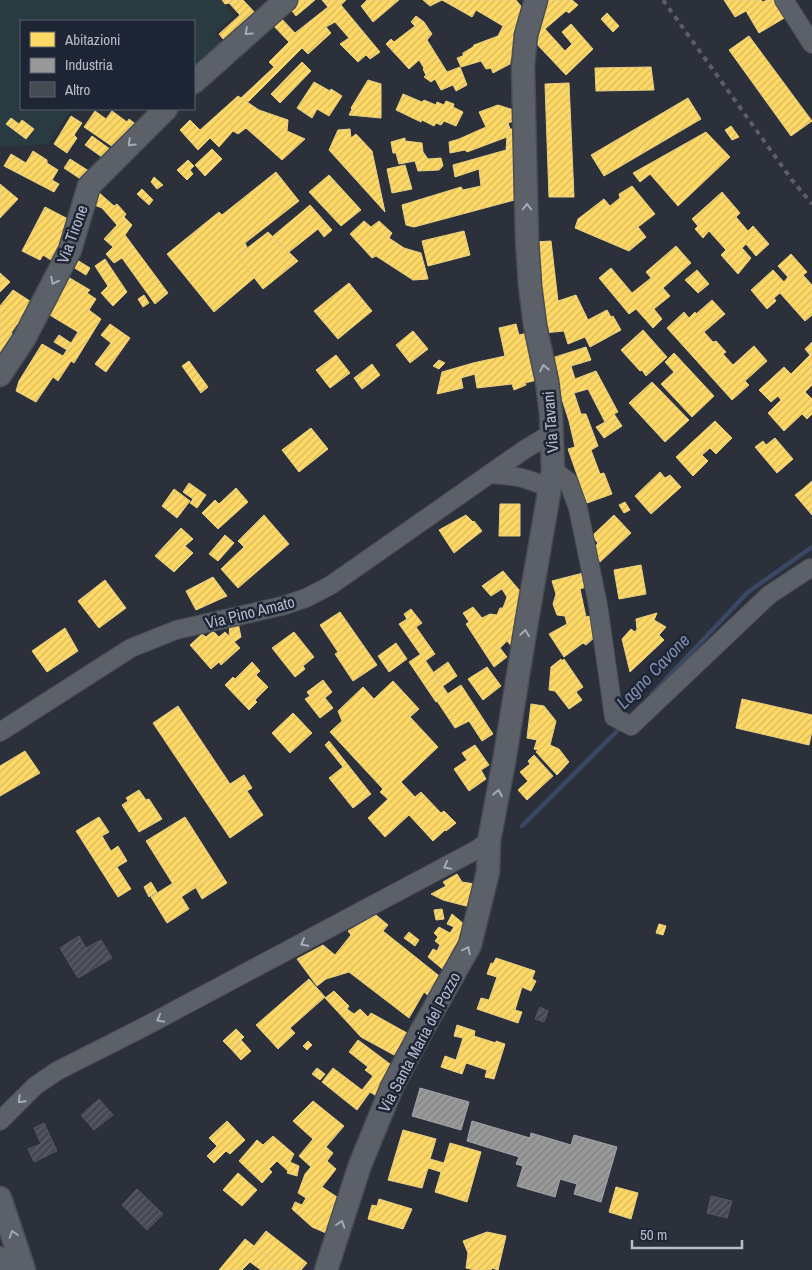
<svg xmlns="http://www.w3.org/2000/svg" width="812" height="1270" font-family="'Archivo Narrow',sans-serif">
  <defs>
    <pattern id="homes-hatch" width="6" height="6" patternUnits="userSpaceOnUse" patternTransform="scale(1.25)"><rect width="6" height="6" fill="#ffd966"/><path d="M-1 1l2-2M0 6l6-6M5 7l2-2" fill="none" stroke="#d7b95e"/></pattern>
    <pattern id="industry-hatch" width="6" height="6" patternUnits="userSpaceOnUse" patternTransform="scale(1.25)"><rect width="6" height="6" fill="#999"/><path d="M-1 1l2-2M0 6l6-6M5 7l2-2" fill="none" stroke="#808182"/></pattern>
    <pattern id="building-hatch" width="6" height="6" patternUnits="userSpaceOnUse" patternTransform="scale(1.25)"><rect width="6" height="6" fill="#454951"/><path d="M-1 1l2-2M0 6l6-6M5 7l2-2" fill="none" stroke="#5e6169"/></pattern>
  </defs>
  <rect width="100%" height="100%" fill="#2c303a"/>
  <polygon fill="#293a40" points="0,0 221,0 234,16 214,33 223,45 194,72 194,21 21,21 21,109 72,109 48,144 4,147 0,145"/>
  <g fill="url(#homes-hatch)" stroke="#e9d084">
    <polygon points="222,0 243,0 259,17 228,45 219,34 240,15 229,3 225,4"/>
    <polygon points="298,0 315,0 296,16 289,7"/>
    <polygon points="322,0 346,0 341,5 380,52 370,59 366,55 358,62 340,44 349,38 335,22 326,27 331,33 308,54 302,48 248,102 241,98 274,67 269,62 289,42 270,22 278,15 295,33 328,7"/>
    <polygon points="367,0 399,0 373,22 361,6"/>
    <polygon points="423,0 442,0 430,6"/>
    <polygon points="442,0 516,0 524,10 518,60 510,61 510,64 493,73 491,68 486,69 481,61 461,67 457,58 463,56 463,53 473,47 474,45 498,36 503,26 476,10 472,17"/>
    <polygon points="545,0 572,0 578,5 569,13 566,11 545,29 565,51 572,44 562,32 571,24 593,49 566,75 532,39"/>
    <polygon points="724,0 761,0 763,2 767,0 775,0 786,17 759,33 746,11 735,17"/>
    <polygon points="607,13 619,26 613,32 601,19"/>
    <polygon points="416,16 424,22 432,34 427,40 447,72 460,67 467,85 456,91 453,85 441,90 435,79 431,82 424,77 426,75 423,69 424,68 419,60 409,69 386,44 391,39 394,42 415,26 411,22"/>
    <polygon points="749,36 812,121 791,136 729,50"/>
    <polygon points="302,62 311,71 280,103 271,94"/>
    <polygon points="651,67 654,90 596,91 595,68"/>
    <polygon points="368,80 381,84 381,118 349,115 352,109 351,108"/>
    <polygon points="314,82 330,91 331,89 342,96 329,116 317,109 312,118 297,108"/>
    <polygon points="569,83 574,197 549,197 545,84"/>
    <polygon points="403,94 422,102 424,100 436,105 437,102 444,105 446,101 454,104 453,107 463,112 456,126 444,121 441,125 436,123 434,126 422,120 421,122 396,110"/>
    <polygon points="238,96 259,110 288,120 287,131 305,139 282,160 246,128 238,134 233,131 219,147 210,138 198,150 180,130 190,120 200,130"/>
    <polygon points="688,98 701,119 604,176 591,155"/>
    <polygon points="498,105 514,110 517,120 508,123 510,129 520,129 522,198 414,227 406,225 402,205 461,187 463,190 481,186 479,169 455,177 453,165 506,150 507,137 467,152 465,150 450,153 449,142 459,139 486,127 479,112"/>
    <polygon points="95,111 106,119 112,111 127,122 129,119 138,126 116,149 84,127"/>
    <polygon points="71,116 82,123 74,135 77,138 67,153 54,144"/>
    <polygon points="11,118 19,124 22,120 34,129 26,139 6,124"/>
    <polygon points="731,126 739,137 732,140 725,130"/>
    <polygon points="350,129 351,138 356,134 372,151 385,212 329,150 338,130"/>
    <polygon points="706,132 730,157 678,206 650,174 640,182 633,173"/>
    <polygon points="92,136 114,152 106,160 85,145"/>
    <polygon points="405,138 405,141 422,143 423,152 428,159 441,158 443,166 439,170 418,171 415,161 399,164 396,153 393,153 391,142"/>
    <polygon points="212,149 222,159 205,176 195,165"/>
    <polygon points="33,151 47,160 47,163 58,170 52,180 59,184 54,192 4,166 11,154 26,163"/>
    <polygon points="70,159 92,173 85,182 64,168"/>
    <polygon points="188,160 194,166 190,170 193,174 187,180 177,170"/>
    <polygon points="405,165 412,189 392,193 387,169"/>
    <polygon points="276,172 299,201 245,243 247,247 237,256 254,278 214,312 167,254 219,212 222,215"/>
    <polygon points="329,175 361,210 341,226 309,192"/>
    <polygon points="154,177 163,185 157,189 151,182"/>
    <polygon points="0,184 18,199 0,218"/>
    <polygon points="632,186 655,214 638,227 646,237 629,251 575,228 578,219 604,199 610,206 620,198 619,194"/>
    <polygon points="142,189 153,200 149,205 137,194"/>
    <polygon points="96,190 114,206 117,204 126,214 124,217 132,225 125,235 168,293 155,304 122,258 114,263 106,254 113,247 104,239 117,225 102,208 92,204"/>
    <polygon points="722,192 740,213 736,217 748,231 753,226 769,244 756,256 746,244 742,248 751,258 738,274 721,255 726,250 709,231 703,238 695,229 698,226 692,219"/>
    <polygon points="310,205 332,230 324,237 318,229 289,252 273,236"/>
    <polygon points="45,207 68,219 66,225 69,226 51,260 43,255 40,260 22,251"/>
    <polygon points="364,221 371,227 379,221 392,233 389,238 404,248 421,253 428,279 413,280 376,256 372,258 350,234"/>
    <polygon points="464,231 470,255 428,266 422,241"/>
    <polygon points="268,232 298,261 263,289 237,256"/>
    <polygon points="551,241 558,301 576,295 588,320 607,310 611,317 613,316 621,330 590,347 585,337 568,344 564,331 544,333 535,242"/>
    <polygon points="676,246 691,263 663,288 670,296 654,309 662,319 653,328 636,309 629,314 599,278 611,268 632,293 651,278 646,272"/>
    <polygon points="791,254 807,272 803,275 812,285 812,315 805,321 780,293 774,298 776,301 767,309 751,290 773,270 784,282 788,277 778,266"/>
    <polygon points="105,259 127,292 113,306 101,293 108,286 95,266"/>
    <polygon points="77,260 90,268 86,275 73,267"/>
    <polygon points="697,270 709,284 698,293 685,280"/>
    <polygon points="0,273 10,282 0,292"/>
    <polygon points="68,277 90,290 87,293 96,299 89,310 101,319 74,363 71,361 58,381 53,377 36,402 16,391 19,381 42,344 63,356 78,332 48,314"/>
    <polygon points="349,283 372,311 338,339 314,311"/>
    <polygon points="13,290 36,305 19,326 17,324 11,333 18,338 0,358 0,306"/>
    <polygon points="144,295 149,303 143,307 138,299"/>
    <polygon points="712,300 725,314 704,332 713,342 716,341 726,352 723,354 733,365 754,346 767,361 745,381 749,385 732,400 667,328 684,312 689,318 695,312 696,314"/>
    <polygon points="110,324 130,338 106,372 95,364 111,343 101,335"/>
    <polygon points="516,324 519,335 527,333 541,379 525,383 526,385 514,390 512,384 477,388 473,363 505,356 499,328"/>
    <polygon points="643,330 667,357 646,376 642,370 640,371 621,350"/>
    <polygon points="413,331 428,349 410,363 396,345"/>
    <polygon points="59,335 71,343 67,350 54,342"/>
    <polygon points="812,342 812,385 805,392 812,399 812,414 807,419 802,414 784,431 768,413 781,400 778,396 771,402 759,390 784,367 791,374 810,355 805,349"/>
    <polygon points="586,347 591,360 571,366 575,379 596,371 618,412 614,414 622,426 604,438 596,427 605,422 588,389 574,393 581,414 586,414 598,446 591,450 600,474 604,473 612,494 587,503 568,449 575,447 569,421 549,359"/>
    <polygon points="674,353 714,396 692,417 661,384 674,372 665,362"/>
    <polygon points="336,355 350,373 330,388 316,370"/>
    <polygon points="439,360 445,363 439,369 433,366"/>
    <polygon points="189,361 208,387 201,393 182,366"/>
    <polygon points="473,363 475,374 461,378 463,388 437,394 442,372"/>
    <polygon points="372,364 380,375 370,383 362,372"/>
    <polygon points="362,372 370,383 362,389 354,378"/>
    <polygon points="652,382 689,420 665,442 629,403"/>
    <polygon points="715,421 732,438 716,454 710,448 702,455 708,461 693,476 676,457"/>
    <polygon points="311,428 328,449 299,472 282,450"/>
    <polygon points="775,438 793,459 777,473 755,447 763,441 766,445"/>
    <polygon points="660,472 665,478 670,475 681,487 651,514 635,496"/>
    <polygon points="812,481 812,500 803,489"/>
    <polygon points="189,483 206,495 197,508 190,503 193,499 183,492"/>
    <polygon points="236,488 248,502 218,529 202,513 215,500 219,504"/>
    <polygon points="174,489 190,501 177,518 162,506"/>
    <polygon points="803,489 812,500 812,515 795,495"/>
    <polygon points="625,502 630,510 624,513 619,505"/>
    <polygon points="500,504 520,504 520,536 499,536"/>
    <polygon points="264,515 289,544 238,588 221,569 244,547 238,541"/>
    <polygon points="466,515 473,522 474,521 482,531 454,553 439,530"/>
    <polygon points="614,515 631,533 600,562 594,548 598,543 592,536"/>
    <polygon points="181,528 193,539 185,546 193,553 174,572 155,556"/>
    <polygon points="225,535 234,543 218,561 209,554"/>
    <polygon points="641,565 646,594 619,599 614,570"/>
    <polygon points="503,571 520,591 518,599 524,600 513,648 507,641 500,648 507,657 494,667 466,624 469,622 463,613 473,607 482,618 490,614 497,615 500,608 503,608 507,597 502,589 491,596 482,586"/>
    <polygon points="583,573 586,587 580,589 586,617 590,616 595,637 586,645 583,643 564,657 549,634 567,624 565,616 557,615 553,604 556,594 552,581"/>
    <polygon points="213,577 227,596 196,610 186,591"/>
    <polygon points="105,580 126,608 99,628 78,601"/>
    <polygon points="411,609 422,623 416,627 435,654 425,661 399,624 407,619 404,614"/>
    <polygon points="340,612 377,665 353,681 335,654 338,652 320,625"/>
    <polygon points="657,613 654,620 666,627 659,635 664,640 630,672 622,639 631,629 635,632 637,629 636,619"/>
    <polygon points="238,623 241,637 234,642 229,636 230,624"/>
    <polygon points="65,628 78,651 47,672 32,651"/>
    <polygon points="213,631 219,637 225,632 240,648 221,665 219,662 211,669 190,645 202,634 206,637"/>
    <polygon points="294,632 314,657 303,666 305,669 295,677 272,648"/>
    <polygon points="396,643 407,659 389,672 378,656"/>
    <polygon points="421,654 448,694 436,702 409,662"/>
    <polygon points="561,659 562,661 564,659 583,687 576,692 582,700 569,709 555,691 549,690 551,667"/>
    <polygon points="252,662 260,671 256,675 268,687 255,700 257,702 249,710 225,685 233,677 235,679"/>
    <polygon points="448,662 457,676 443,686 434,672"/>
    <polygon points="487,667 501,686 483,700 468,679"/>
    <polygon points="323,680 332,692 325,698 333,708 320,718 305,699 310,696 307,692"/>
    <polygon points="393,681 419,709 410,717 438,747 401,782 415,797 421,792 441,813 444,811 456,823 446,831 445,830 433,841 409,815 385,837 368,818 388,799 380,792 383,789 330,732 342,721 338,711 363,687 374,699"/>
    <polygon points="461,685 493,734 482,741 469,721 455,728 437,701"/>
    <polygon points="742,699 812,715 812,731 809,745 736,728"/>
    <polygon points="531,704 544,706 556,721 550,745 559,749 569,762 557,775 536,752 538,750 534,749 537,740 527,738"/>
    <polygon points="178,706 230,784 244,775 252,788 247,791 263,815 230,838 153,723"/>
    <polygon points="293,713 312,733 290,753 272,733"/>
    <polygon points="329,741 371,794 353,808 329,778 343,767 325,745"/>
    <polygon points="475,745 489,765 481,770 486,779 469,791 454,769 467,760 462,753"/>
    <polygon points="25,751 40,773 0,796 0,766"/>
    <polygon points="534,755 553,776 527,800 518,790 528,781 520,772 530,764 528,761"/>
    <polygon points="139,790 146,800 149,799 162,819 139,832 122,805 128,801 126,798"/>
    <polygon points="99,817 109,832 102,836 111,851 118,846 127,861 117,867 131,889 118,897 76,831"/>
    <polygon points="185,817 220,872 181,897 146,841"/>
    <polygon points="220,872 227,883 202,899 196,888"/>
    <polygon points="457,874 462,882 475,884 470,907 443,900 431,894 446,886 443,882"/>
    <polygon points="151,882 157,892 149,897 144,887"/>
    <polygon points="173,883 189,909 167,923 151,897"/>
    <polygon points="442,909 444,919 436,920 434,910"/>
    <polygon points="452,914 465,925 461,931 468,935 446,972 428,957 433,949 437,951 440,945 435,941 438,937 434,933 439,927 450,933 454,927 447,924"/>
    <polygon points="376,915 388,925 383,931 443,979 431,998 424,992 409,1018 349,972 326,979 317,986 297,959 323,945 335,955 351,935 348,931"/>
    <polygon points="659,924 666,926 663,935 656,933"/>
    <polygon points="409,932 419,940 415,946 404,938"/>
    <polygon points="496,958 535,971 532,979 536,981 531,991 522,987 515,1010 522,1012 518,1023 477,1009 481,998 489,1000 497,977 487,974 491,963 493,964"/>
    <polygon points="309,979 325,997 290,1028 295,1033 278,1049 256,1025"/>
    <polygon points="334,991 349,1006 347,1009 354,1014 360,1009 368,1017 371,1013 407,1033 394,1055 361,1037 325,998"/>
    <polygon points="457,1025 475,1031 474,1036 496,1043 496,1041 505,1044 494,1079 485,1077 487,1070 466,1063 462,1074 441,1067 445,1056 456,1060 463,1038 454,1036"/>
    <polygon points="236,1029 244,1037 231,1049 223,1041"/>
    <polygon points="241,1040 251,1051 241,1060 231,1049"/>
    <polygon points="358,1040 394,1067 378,1097 370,1092 357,1110 322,1082 333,1068 362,1090 373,1076 365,1070 368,1067 349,1052"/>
    <polygon points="308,1041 312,1045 307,1050 303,1046"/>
    <polygon points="317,1068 325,1074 320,1080 312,1074"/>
    <polygon points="313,1101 344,1126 326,1147 333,1153 327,1161 336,1169 322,1187 340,1199 326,1233 312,1227 292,1209 295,1202 302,1205 306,1198 298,1193 305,1174 311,1167 299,1156 313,1139 293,1121"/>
    <polygon points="227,1121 245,1140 230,1154 226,1151 214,1163 207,1156 217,1146 209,1138"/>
    <polygon points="403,1130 436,1139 430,1159 444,1163 450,1143 481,1152 467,1202 435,1192 441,1172 428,1168 422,1188 388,1180"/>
    <polygon points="273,1136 294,1154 290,1162 299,1166 297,1176 287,1173 288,1171 277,1161 269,1169 272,1172 262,1183 239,1161 257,1140 263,1145"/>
    <polygon points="238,1173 257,1190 242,1206 223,1190"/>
    <polygon points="616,1187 638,1193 631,1219 609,1212"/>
    <polygon points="379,1199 412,1209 403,1229 368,1219 372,1205 377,1206"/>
    <polygon points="266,1231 307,1263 301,1270 285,1270 254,1246"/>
    <polygon points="487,1232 506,1236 498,1270 492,1268 491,1270 475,1270 466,1268 468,1253 463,1241"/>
    <polygon points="245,1239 254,1246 285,1270 261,1270 250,1262 242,1270 219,1270"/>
  </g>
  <g fill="url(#industry-hatch)" stroke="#a2a4a8">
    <polygon points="420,1088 469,1102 461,1130 412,1116"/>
    <polygon points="472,1121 530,1138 531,1133 571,1145 574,1135 617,1147 601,1202 574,1194 577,1184 560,1179 555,1197 517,1186 523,1166 516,1164 519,1157 467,1141"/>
  </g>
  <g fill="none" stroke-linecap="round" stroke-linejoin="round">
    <g stroke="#3a4865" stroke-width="4.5">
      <polyline points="652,694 748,592 812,547"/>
      <polyline points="522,826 623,725"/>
    </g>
  </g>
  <g fill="url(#building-hatch)" stroke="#545861">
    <polygon points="79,936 86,948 101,940 112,958 78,978 60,948"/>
    <polygon points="540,1007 548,1011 544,1022 535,1019"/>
    <polygon points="99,1099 113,1115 94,1130 81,1115"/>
    <polygon points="44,1123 57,1151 34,1162 28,1149 41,1144 34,1128"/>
    <polygon points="137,1189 163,1214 147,1230 122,1205"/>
    <polygon points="711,1196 732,1201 727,1218 707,1213"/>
  </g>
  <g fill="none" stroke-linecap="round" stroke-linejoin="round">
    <g stroke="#484c53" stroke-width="20">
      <g id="minor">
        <polyline points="784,0 812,44"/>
        <polyline points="553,470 568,481 578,508 598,605 614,717 631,726 769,595 810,568 812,569"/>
        <path d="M490,474C516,476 527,477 550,489"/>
        <polyline points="0,732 131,648 176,630 282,606 306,598 331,585 524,450 552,433"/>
        <polyline points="0,1121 35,1086 57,1071 142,1028 476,850 489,841"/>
      </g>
    </g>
    <g stroke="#484c53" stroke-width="25">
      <g id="tertiary">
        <polyline points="194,82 286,0"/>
        <polyline points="0,375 24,339 70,250 89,186 166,109"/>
        <polyline points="0,1198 24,1270"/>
        <polyline points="0,1258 4,1270"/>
        <polyline points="326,1270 360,1165 392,1087 421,1032 470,945 488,872 489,841 505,756 526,626 553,470 551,414 547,381 535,325 530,286 527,240 523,66 526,35 536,0"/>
      </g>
    </g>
    <use href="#minor" stroke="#5c6068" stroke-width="18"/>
    <use href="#tertiary" stroke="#5c6068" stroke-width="22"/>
    <polyline stroke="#5b5e66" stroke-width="4" stroke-dasharray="5 5" stroke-linecap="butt" points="663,0 792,180 812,204"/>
  </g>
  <defs><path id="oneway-chevron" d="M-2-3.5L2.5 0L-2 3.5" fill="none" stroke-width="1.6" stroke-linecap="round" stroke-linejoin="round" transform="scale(1.25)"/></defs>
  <g stroke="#a4aab7">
    <use href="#oneway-chevron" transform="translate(248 32) rotate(138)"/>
    <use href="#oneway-chevron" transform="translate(131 143) rotate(136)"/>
    <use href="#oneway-chevron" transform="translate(527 207) rotate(-90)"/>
    <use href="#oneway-chevron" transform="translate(54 281) rotate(117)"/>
    <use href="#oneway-chevron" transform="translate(544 368) rotate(-101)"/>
    <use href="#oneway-chevron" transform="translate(525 633) rotate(-81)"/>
    <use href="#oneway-chevron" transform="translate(498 793) rotate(-79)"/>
    <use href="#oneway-chevron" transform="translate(447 866) rotate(152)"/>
    <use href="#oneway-chevron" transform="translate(304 943) rotate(152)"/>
    <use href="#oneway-chevron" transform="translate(467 950) rotate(-64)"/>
    <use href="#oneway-chevron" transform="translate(160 1019) rotate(152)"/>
    <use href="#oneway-chevron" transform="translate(21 1100) rotate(135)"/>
    <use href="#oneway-chevron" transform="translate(341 1224) rotate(-72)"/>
    <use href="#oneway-chevron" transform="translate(13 1234) rotate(-108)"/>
  </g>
  <g text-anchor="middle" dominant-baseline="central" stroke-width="5" stroke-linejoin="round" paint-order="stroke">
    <g font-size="16" fill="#b6bccb" stroke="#1e2635">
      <text transform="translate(72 234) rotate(-70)">Via Tirone</text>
      <text transform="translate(550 422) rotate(-94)">Via Tavani</text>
      <text transform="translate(250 612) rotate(-14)">Via Pino Amato</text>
      <text transform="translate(419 1042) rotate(-62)">Via Santa Maria del Pozzo</text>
    </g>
    <g font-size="18" font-style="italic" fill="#7e8eb2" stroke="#1e2635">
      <text transform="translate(653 671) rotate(-46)">Lagno Cavone</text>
    </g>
  </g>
  <rect x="20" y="20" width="175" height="90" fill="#1e2635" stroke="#5b6271"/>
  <rect x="30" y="32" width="25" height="15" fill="#ffd966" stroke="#5b6271"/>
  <text x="65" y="45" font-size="15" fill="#b6bccb">Abitazioni</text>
  <rect x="30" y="58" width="25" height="15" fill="#999999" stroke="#5b6271"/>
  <text x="65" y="70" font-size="15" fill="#b6bccb">Industria</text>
  <rect x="30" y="82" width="25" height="15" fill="#454951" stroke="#5b6271"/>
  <text x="65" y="95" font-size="15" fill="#b6bccb">Altro</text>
  <path d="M632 1240v8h110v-8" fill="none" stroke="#b6bccb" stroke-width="2.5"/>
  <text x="640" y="1240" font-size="15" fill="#b6bccb" stroke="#1e2635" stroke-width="4" paint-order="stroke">50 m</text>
</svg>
